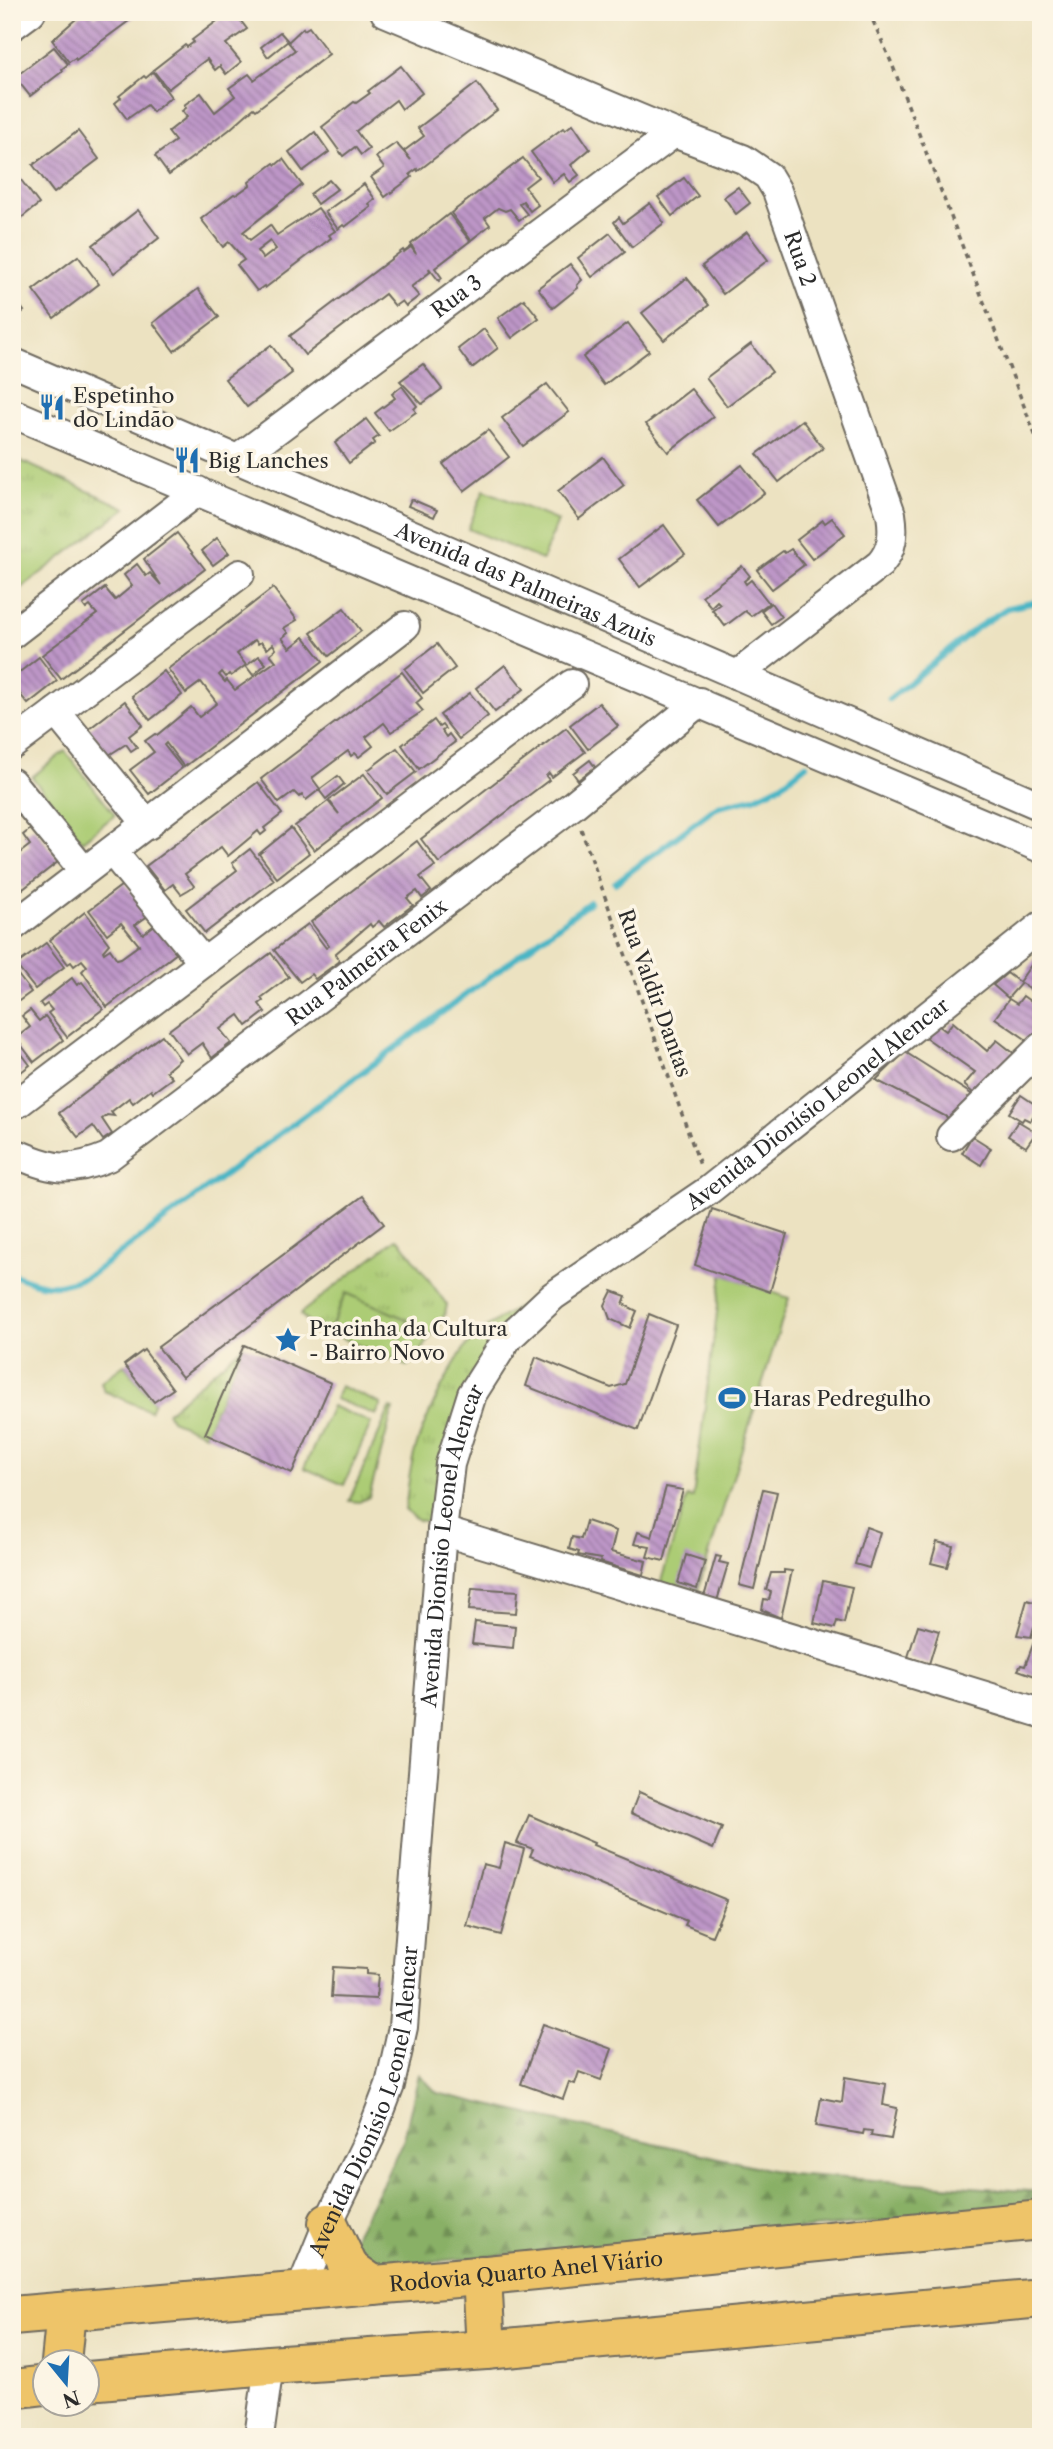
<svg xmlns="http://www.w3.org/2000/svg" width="1053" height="2449" font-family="'Libre Caslon Text',serif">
  <defs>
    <pattern id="grass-tufts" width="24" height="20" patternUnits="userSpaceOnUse" patternTransform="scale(1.75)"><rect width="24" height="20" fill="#accc74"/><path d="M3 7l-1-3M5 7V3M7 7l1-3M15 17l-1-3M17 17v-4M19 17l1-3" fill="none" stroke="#94af65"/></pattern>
    <pattern id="forest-firs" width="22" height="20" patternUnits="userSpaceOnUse" patternTransform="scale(1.75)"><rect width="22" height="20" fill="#89b066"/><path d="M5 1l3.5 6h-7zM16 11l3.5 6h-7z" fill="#708f54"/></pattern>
    <pattern id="building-back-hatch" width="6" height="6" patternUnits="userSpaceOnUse" patternTransform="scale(1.75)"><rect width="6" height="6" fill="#bd96c7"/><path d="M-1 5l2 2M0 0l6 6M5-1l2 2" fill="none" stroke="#9a7ba2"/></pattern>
  </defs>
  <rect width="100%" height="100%" fill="#fcf5e5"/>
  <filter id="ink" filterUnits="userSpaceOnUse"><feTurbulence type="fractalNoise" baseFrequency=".0143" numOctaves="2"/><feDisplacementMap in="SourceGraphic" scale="14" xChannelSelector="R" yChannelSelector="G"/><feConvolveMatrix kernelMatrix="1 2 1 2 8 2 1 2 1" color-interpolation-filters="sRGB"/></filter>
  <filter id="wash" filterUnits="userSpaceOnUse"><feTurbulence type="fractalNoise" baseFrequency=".00686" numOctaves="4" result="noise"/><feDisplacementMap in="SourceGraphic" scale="28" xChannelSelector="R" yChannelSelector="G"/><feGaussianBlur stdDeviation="1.57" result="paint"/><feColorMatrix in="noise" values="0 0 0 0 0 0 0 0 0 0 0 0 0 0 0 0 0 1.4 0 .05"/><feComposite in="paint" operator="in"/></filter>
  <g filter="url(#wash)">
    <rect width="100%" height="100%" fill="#ece2c1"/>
    <g fill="url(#grass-tufts)" stroke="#6c7c50" stroke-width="2">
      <polygon points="12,457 126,508 12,595"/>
      <polygon points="396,1239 400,1240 447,1305 445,1314 415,1361 407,1366 392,1360 408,1320 346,1293 329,1332 308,1322 301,1315 302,1312"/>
      <path d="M526,1303L499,1333L435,1523L418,1520L405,1510C408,1490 409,1469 415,1451C423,1423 450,1366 468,1344C483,1326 506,1315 526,1303Z"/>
      <polygon points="244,1345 205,1434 171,1420 167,1412"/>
      <polygon points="124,1365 154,1402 150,1411 104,1391 101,1382"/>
      <polygon points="340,1386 381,1404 376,1415 335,1399"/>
      <polygon points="390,1408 393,1409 369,1497 359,1502 349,1501"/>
    </g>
    <polygon fill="url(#forest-firs)" stroke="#5a6e48" stroke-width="2" points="419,2074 437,2093 789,2174 1041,2192 1041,2208 369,2267 352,2248 355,2234 384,2181 404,2138"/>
    <g fill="#accc74" stroke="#6c7c50" stroke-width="2">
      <polygon points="484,490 558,521 542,560 468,529"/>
      <polygon points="65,751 115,815 82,841 32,777"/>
      <polygon points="722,1274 789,1298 696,1596 660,1584 687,1497 693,1498"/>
      <polygon points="346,1293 408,1320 392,1360 329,1332"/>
      <polygon points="332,1406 371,1423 344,1485 304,1468"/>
    </g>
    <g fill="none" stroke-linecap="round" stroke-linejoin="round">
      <g stroke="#49b5c5" stroke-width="6">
        <polyline points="889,699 975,629 1007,608 1041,601"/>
        <polyline points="615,883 718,806 754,798 781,785 806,765"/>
        <path d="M12,1274C45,1289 60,1289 92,1274L590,902"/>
      </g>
    </g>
    <g id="blocks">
      <g fill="url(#building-back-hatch)" fill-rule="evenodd">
        <polygon points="84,12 92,12 95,17 101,12 141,12 76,60 75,58 69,62 52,40"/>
        <polygon points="229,12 234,12 247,29 226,44 241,62 226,74 220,66 215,70 207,59 168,89 153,70 185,45 187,47 194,42 192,40"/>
        <polygon points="309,27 329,54 256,110 254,108 248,113 229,130 169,175 155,156 175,141 168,132 187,117 182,111 186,108 184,105 201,93 215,112 235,96 229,88 249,74 254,80 295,50 288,42 303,28 304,30"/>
        <polygon points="280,32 288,41 268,57 261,47"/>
        <polygon points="54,47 68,64 62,69 63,71 30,96 15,77"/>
        <polygon points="401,66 422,93 402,109 396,100 356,131 369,149 361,155 355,147 343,156 322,127 354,102 356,103 370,93 368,91"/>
        <polygon points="153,72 171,97 153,112 147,105 127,119 115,103 121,98 119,96 144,76 146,78"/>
        <polygon points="477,83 497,110 418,171 417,169 410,174 412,177 385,197 371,177 384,168 376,157 396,143 411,160 404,151 424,136 418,128"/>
        <polygon points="573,124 590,149 571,165 579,175 570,182 564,174 553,182 531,152 563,128 565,130"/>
        <polygon points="78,131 99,159 54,193 33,165"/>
        <polygon points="315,132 329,152 303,171 289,152"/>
        <polygon points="523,158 538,177 525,187 538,205 530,211 523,201 519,204 527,214 519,220 510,209 505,211 498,208 485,218 490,225 471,240 451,213"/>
        <path d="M283,159L302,185L243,232L250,240L270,225L277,235L318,208L335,231L329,235L331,238L318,248L265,288L264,286L257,291L237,265L244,260L237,251L229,242L223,247L201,219L234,194L236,195L250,185L249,182L274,163L276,165ZM270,241L276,249L263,259L257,251Z"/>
        <polygon points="18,176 39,204 12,225 12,181"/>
        <polygon points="684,178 698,196 672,216 658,197"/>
        <polygon points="329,180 337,189 317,204 310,194"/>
        <polygon points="364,184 375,199 369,204 371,207 345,227 343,225 338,229 325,212"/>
        <polygon points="738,187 750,203 736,214 724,197"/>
        <polygon points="650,203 664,223 632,247 614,222 619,217 623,223"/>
        <polygon points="138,210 159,238 114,273 93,245"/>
        <polygon points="449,214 470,241 435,268 442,278 439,281 429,268 430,272 411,287 419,296 406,306 402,301 395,306 385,294 305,355 290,336 403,250 404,252 411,247 416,254 411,244"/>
        <polygon points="747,232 768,260 723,294 702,266"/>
        <polygon points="610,233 625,252 592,277 578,258"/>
        <polygon points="78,256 99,284 54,318 33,290"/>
        <polygon points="570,264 582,280 577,285 578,288 553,308 538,288"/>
        <polygon points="687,278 709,305 664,340 642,313"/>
        <polygon points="198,289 219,317 174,351 153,323"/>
        <polygon points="12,295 24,311 12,320"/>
        <polygon points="524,299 539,318 512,338 498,318"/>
        <polygon points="628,323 649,351 604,385 583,357"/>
        <polygon points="484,329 498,348 472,368 458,349"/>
        <polygon points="751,344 772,372 727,406 706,378"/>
        <polygon points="271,345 292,373 247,407 225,379"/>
        <polygon points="423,364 442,389 422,404 400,381"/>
        <polygon points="547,384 569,412 523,446 502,418"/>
        <polygon points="402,386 417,406 414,409 416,412 389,431 375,413 395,398 392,394"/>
        <polygon points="691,389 713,417 668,452 646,424"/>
        <polygon points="366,419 379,436 373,440 375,443 349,463 335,443"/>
        <polygon points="802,420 823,448 779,482 757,454"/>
        <polygon points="488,430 509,457 464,491 443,464"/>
        <polygon points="603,457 624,485 579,519 558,491"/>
        <polygon points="742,465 764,493 719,527 697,500"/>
        <polygon points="411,499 437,510 434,517 408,506"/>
        <polygon points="832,518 845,534 812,559 797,540 823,520 825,523"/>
        <polygon points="664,525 685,554 640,587 619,559"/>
        <polygon points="177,533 205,569 61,679 42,655 97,614 90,606 86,609 83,605 87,602 105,588 115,600 132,586 124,575 137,564 146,576 150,573 161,585 144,559"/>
        <polygon points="217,538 229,553 213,565 202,551"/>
        <polygon points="791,549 804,565 772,589 757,570 783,551 785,553"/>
        <polygon points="742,566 750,576 744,581 746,584 751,580 769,603 751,616 745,611 725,626 712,610 720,604 717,601 711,607 702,596"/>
        <path d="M273,588L297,620L284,628L288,633L282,638L290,648L304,637L323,661L184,767L166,743L164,745L182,768L149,794L130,770L154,752L145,741L155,734L157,735L191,707L199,717L217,703L201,682L186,693L168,669ZM255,640L258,644L261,642L267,649L273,644L276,649L270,654L276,661L235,690L227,680L225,682L219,675L222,672L226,677L229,674L231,676L246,665L237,654Z"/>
        <polygon points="771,603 781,617 771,624 761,611"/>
        <polygon points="344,608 361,631 329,656 311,633"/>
        <polygon points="437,644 455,668 423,693 405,669"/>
        <polygon points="259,656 266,664 253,675 246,666"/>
        <polygon points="39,657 57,681 28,704 12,684 12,678"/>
        <polygon points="505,665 524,689 495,712 476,688"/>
        <polygon points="164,671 182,695 150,720 132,696"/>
        <polygon points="402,672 422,698 416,703 423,711 391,732 384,723 366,737 373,746 359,757 355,753 351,756 348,751 312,778 320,789 306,800 302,795 299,797 294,792 279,803 261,779"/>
        <polygon points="470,693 488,716 459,739 440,715"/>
        <polygon points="125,701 143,725 129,736 137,747 131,751 126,744 109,755 89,729"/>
        <polygon points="599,703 618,726 588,749 570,725"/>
        <polygon points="434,720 439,727 442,725 445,729 442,731 446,737 449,734 455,742 419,769 402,745"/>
        <polygon points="566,728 585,752 552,777 549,773 546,776 549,780 439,863 421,839"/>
        <polygon points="397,748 416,772 387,794 368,770"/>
        <polygon points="590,760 595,767 578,780 573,773"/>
        <polygon points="364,774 382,798 314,850 295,826 328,801 339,814 329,800"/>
        <polygon points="338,776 344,784 326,799 319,790"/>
        <polygon points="258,782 282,814 264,828 266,831 261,835 258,831 228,856 221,847 185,874 194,886 188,890 181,894 173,884 165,890 146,866"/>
        <polygon points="33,827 59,861 23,889 12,875 12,859 30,845 23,835"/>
        <polygon points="291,828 309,853 277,878 259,854"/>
        <polygon points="417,841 435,866 420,877 431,891 422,898 417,891 407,898 413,905 384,927 379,921 372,927 370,924 335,954 340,961 315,979 311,974 300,982 274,950 308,924 326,948 329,946 311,922"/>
        <polygon points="250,849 274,880 205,933 186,909 237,870 232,863"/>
        <polygon points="125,883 149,915 135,925 143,934 156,924 178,952 107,1007 82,971 87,966 82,960 74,966 71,962 68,964 50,940 85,912 109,944 103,951 104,953 110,949 117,959 121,958 139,945 121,923 107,934 89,910"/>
        <polygon points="46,943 64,967 35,989 16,965"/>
        <polygon points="271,953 289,977 261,998 263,1001 259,1004 265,1012 247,1026 239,1015 220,1029 231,1043 212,1058 202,1043 187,1054 169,1030"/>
        <polygon points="1041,957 1041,997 1021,983 1008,998 993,985 1007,973 1019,982 1036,958 1038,960"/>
        <polygon points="12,967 31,992 12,1006"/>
        <polygon points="72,978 77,985 82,982 103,1009 67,1037 48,1013 52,1010 47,1004 43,1007 40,1003"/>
        <polygon points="1023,996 1041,1009 1041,1027 1030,1042 995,1018 1009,999 1017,1004"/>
        <polygon points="30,1010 39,1021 45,1016 63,1040 34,1062 16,1038 30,1027 22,1016"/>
        <polygon points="953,1022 987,1051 997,1040 1016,1055 982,1101 964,1085 975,1072 922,1035 935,1023 946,1031"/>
        <polygon points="162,1035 180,1059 166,1071 172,1078 153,1092 151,1089 133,1103 129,1098 111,1112 114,1116 107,1115 102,1119 112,1134 103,1140 93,1126 78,1137 59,1113"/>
        <polygon points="12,1041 30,1065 12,1079"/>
        <polygon points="905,1052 979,1099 958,1123 876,1080"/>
        <polygon points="1021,1095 1039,1107 1030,1121 1024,1118 1022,1121 1009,1113"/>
        <polygon points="1018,1121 1041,1135 1037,1140 1033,1137 1026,1147 1008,1136"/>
        <polygon points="972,1136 991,1148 981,1165 962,1153"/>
        <polygon points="363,1196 384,1224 182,1377 158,1347"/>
        <polygon points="712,1209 787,1234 770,1292 695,1265"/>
        <polygon points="612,1291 626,1296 623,1304 637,1311 630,1328 610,1319 605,1305"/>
        <polygon points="649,1314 676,1325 638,1430 526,1386 536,1357 611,1388 625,1384"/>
        <polygon points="244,1345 331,1383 292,1473 205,1434"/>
        <polygon points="144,1350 173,1389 154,1402 124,1365"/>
        <polygon points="666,1487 683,1490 664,1561 647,1557 650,1547 634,1544 638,1532 652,1537"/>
        <polygon points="763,1489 777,1492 754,1589 739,1585"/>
        <polygon points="586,1521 616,1531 611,1552 646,1561 643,1575 600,1562 601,1559 578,1555 579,1552 569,1549 572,1537 581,1539"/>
        <polygon points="866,1527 880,1532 869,1568 855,1564"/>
        <polygon points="937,1542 953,1546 947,1567 931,1563"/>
        <polygon points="686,1555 705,1561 697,1589 678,1583"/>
        <polygon points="716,1556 721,1557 719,1562 728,1564 717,1601 704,1597"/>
        <polygon points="784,1570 792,1571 781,1618 762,1610 764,1599 769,1600 771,1592 766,1590 771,1573 784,1573"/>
        <polygon points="823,1581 852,1587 844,1623 837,1621 835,1628 814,1623"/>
        <polygon points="472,1588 518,1591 516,1613 469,1610"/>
        <polygon points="1027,1600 1041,1604 1041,1623 1039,1629 1034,1627 1031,1637 1017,1635"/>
        <polygon points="475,1622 515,1626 513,1648 472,1644"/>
        <polygon points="918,1625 939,1631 929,1664 908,1657"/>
        <polygon points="1034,1642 1041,1644 1041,1678 1018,1670 1021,1665 1025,1666"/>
        <polygon points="639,1792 722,1828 713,1849 631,1813"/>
        <polygon points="529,1815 594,1843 593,1845 727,1900 712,1936 685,1925 687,1921 530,1856 533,1849 517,1843"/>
        <polygon points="505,1843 524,1849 501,1935 467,1926 483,1864 499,1868"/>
        <polygon points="333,1967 366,1969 366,1974 378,1975 376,1999 331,1997"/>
        <polygon points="543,2024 612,2049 601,2080 579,2072 575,2084 569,2082 563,2099 521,2084"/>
        <polygon points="845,2077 886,2084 883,2105 897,2108 891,2139 871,2136 872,2131 864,2130 863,2134 816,2126 821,2098 842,2102"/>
      </g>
    </g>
  </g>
  <g filter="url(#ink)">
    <use href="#blocks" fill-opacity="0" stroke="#6f6b60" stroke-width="2"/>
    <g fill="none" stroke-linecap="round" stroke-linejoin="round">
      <g stroke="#6f6b60" stroke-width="32">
        <g id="minor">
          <path id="s1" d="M385,12L674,133L743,159L768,176L777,191L891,514C894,533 893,549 880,564L737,675"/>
          <polyline points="12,26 31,12"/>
          <path id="s2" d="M12,362L1041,806"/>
          <polyline points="12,413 1041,848"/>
          <path id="s3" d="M239,458L674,133"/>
          <polyline points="12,634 198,491"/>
          <polyline points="56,712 148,825"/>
          <polyline points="12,745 240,574"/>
          <polyline points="12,783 84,871"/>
          <polyline points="112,851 203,962"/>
          <polyline points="12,927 405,626"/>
          <polyline points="18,1103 572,684"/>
          <polyline points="951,1136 1041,1047"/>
          <path id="s4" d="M12,1152C51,1169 67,1174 108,1157L572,806L699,702"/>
          <polyline points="442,1531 1041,1713"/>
          <path id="s5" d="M300,2292L328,2223L370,2137L390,2085L403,2027L442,1531L450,1464L472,1394L507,1339L553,1296L709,1190L1041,926"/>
          <polyline points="259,2437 269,2365"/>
        </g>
      </g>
      <g stroke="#6f6b60" stroke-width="42">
        <g id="highway">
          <polyline points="328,2223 349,2268 373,2285"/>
          <polyline points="482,2275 486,2350"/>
          <path id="s6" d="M12,2316L456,2278L1041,2220"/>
          <polyline points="61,2362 66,2312"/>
          <polyline points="88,2381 269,2365 486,2350 1041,2298"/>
          <polyline points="12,2389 46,2385"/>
        </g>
      </g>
      <g stroke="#6f6b60" stroke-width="3.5" stroke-dasharray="5 5" stroke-linecap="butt">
        <polyline points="869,12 892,64 1041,450"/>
        <polyline points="581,829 701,1168"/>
      </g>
      <use href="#minor" stroke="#fff" stroke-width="28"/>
      <use href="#highway" stroke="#eec469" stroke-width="38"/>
    </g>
  </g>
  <defs>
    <g id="restaurant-bare" transform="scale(2.1)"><path d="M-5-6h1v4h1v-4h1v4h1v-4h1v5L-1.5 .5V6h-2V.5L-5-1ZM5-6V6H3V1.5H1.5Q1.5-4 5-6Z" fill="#1f6fb2" stroke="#fcf5e5" stroke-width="2.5" paint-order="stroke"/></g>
    <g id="sight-bare" transform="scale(2.1)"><path d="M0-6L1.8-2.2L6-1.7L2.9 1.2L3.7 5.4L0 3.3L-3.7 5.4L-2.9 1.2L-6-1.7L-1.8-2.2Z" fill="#1f6fb2" stroke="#fcf5e5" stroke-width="2.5" paint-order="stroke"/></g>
    <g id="stadium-bare" transform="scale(2.1)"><path d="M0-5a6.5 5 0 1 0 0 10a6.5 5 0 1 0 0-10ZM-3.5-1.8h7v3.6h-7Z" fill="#1f6fb2" stroke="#fcf5e5" stroke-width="2.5" paint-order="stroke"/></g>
  </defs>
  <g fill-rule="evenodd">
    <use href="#restaurant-bare" x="52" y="407"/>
    <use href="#restaurant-bare" x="187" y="460"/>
    <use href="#sight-bare" x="288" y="1340"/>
    <use href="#stadium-bare" x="732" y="1398"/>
  </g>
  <g text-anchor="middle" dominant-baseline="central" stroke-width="7" stroke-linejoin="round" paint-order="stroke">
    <g font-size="21" fill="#2b2b2b" stroke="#fcf5e5">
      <text stroke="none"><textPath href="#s1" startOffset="506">Rua 2</textPath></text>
      <text stroke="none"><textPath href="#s3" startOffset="271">Rua 3</textPath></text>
      <text stroke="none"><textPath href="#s2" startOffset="560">Avenida das Palmeiras Azuis</textPath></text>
      <text stroke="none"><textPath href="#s4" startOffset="424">Rua Palmeira Fenix</textPath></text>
      <text transform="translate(655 993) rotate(70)">Rua Valdir Dantas</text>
      <text stroke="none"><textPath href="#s5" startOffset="1379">Avenida Dionísio Leonel Alencar</textPath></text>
      <text stroke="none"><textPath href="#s5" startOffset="770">Avenida Dionísio Leonel Alencar</textPath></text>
      <text stroke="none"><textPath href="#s5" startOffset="203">Avenida Dionísio Leonel Alencar</textPath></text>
      <text stroke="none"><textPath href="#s6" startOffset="516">Rodovia Quarto Anel Viário</textPath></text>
    </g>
    <g font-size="21" fill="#2b2b2b" stroke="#fcf5e5" text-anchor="start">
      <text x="73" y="395">Espetinho<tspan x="73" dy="24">do Lindão</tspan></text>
      <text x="208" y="460">Big Lanches</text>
      <text x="309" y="1328">Pracinha da Cultura<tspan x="309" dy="24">- Bairro Novo</tspan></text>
      <text x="753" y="1398">Haras Pedregulho</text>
    </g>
  </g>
  <rect width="1053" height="2449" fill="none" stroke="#fcf5e5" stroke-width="42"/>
  <g transform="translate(66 2383) rotate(162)"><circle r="33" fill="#fcf5e5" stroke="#a8a49b" stroke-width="2"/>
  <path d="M0-5L12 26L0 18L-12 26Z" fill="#1f6fb2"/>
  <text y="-10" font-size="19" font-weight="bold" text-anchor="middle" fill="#2b2b2b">N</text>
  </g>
</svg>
